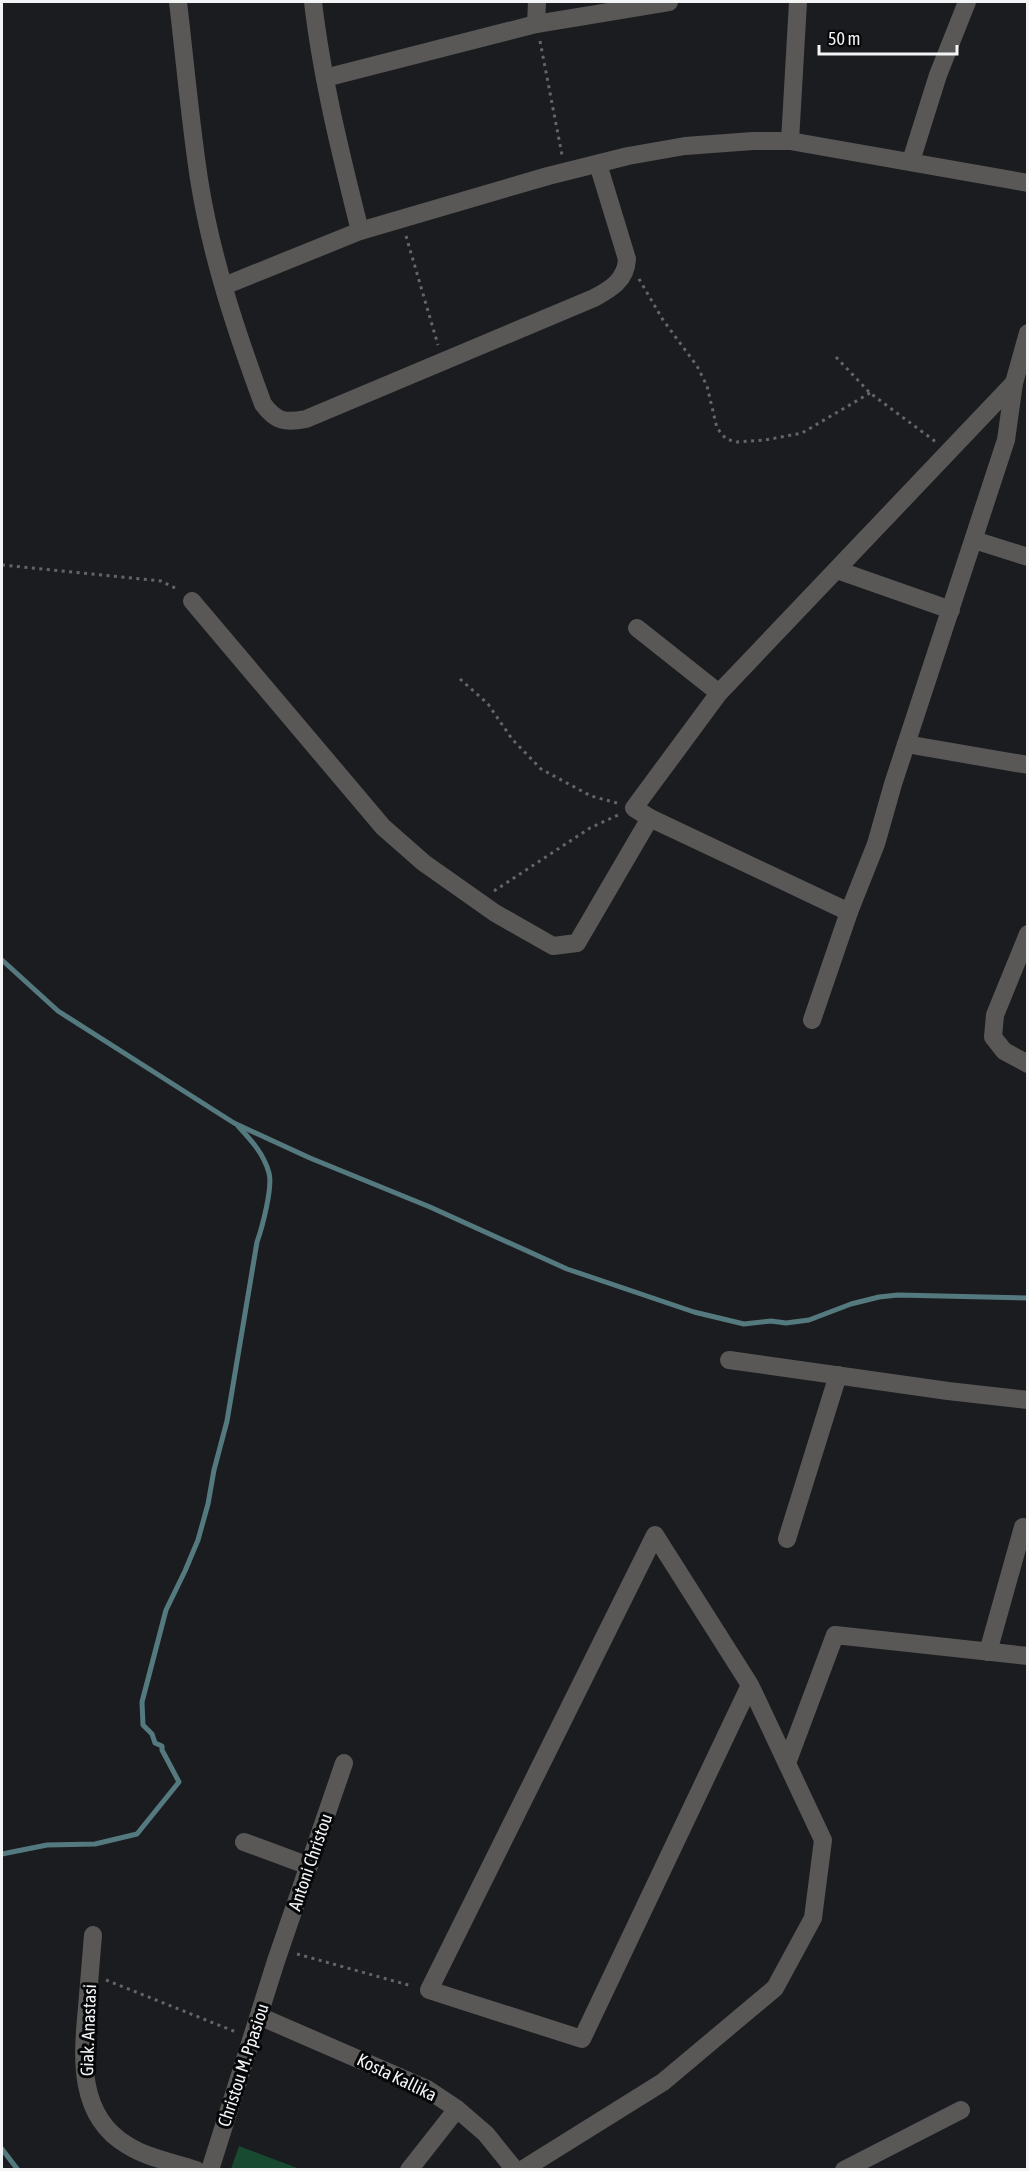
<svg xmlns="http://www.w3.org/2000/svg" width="1029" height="2171" font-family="'Asap Condensed',sans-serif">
  <rect width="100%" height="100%" fill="#1b1c1f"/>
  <polygon fill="#174a31" points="239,2146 300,2169 231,2169"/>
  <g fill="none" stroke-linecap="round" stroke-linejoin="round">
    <g stroke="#547a7f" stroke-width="5">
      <polyline points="2,960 58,1011 234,1123 310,1158 430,1207 567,1269 694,1312 744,1324 771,1321 786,1323 809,1320 851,1304 879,1297 898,1295 1028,1298"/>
      <path d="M2,1854L47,1845L95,1844L137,1834L179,1782L162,1750V1746L155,1743L152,1734L143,1725L142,1702L166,1610L185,1571L198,1540L208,1504L214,1470L227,1421L257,1242C262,1228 273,1187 269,1173C264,1154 251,1140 238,1126"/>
      <polyline points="2,2149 18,2170"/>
    </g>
    <g stroke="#646567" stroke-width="3" stroke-dasharray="3 4.5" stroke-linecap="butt">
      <polyline points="540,41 562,155"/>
      <polyline points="406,236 438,345"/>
      <polyline points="639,279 663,320 697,366 707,386 717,428 726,439 737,442 765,440 802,433 870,393"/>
      <polyline points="836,357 870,393 936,442"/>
      <polyline points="2,565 161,581 179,590"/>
      <polyline points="460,679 488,704 512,739 541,769 591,796 617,803"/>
      <polyline points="494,891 590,828 618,815"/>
      <polyline points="297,1954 412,1986"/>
      <polyline points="106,1980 236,2032"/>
    </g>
    <g stroke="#595857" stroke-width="18">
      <path d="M178,2C185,61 190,120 199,179C211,256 236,331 263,404C276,422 286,423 306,419L594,298C611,289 626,280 627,259L598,164"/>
      <path d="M313,2C322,79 341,155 360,231"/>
      <polyline points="536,24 537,2"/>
      <polyline points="325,78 536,24 669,2"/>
      <polyline points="790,141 798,2"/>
      <polyline points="911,161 938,75 967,2"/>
      <polyline points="224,286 360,231 548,176 628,156 685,146 753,141 790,141 1028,183"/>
      <polyline points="974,540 1028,557"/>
      <polyline points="837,570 951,610"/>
      <polyline points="192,601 383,827 424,863 495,913 553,946 577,943 650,818"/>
      <polyline points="637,628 719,693"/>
      <polyline points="906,744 1028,765"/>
      <polyline points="849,912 650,818 634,808 719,693 1014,383"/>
      <polyline points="1028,934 995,1015 993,1037 1004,1051 1028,1064"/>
      <polyline points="812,1020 849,912 876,844 893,784 1006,440 1014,383 1028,333"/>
      <polyline points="729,1360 948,1391 1028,1400"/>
      <polyline points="787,1539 838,1375"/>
      <polyline points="988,1652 1023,1527"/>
      <polyline points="787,1763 835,1635 1028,1656"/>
      <polyline points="244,1842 309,1866"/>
      <path d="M93,1935C91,1959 89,1984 87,2008C82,2058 78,2116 127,2145C147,2158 173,2162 196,2170"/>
      <polyline points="259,2016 427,2089 457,2109 486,2134 515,2170"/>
      <polyline points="210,2170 276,1961 344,1763"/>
      <polyline points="409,2170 457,2109"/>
      <polyline points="522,2170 663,2082 775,1988 813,1918 823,1840 750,1685 582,2039 429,1990 655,1535 750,1685"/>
      <polyline points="844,2170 961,2110"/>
    </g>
  </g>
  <g text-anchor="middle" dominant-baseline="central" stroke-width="6" stroke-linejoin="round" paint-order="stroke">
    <g font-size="18" fill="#f3f4f6" stroke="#060708">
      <text transform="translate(310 1862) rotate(-71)">Antoni Christou</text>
      <text transform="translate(88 2030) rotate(-88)">Giak. Anastasi</text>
      <text transform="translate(243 2065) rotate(-72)">Christou M. Ppasiou</text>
      <text transform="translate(397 2077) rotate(26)">Kosta Kallika</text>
    </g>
  </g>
  <rect width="1029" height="2171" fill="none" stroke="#f3f4f6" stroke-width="6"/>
  <path d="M819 45v9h138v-9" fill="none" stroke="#f3f4f6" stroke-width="3"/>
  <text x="828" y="45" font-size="18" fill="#f3f4f6" stroke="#060708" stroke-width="4.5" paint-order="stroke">50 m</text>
</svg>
